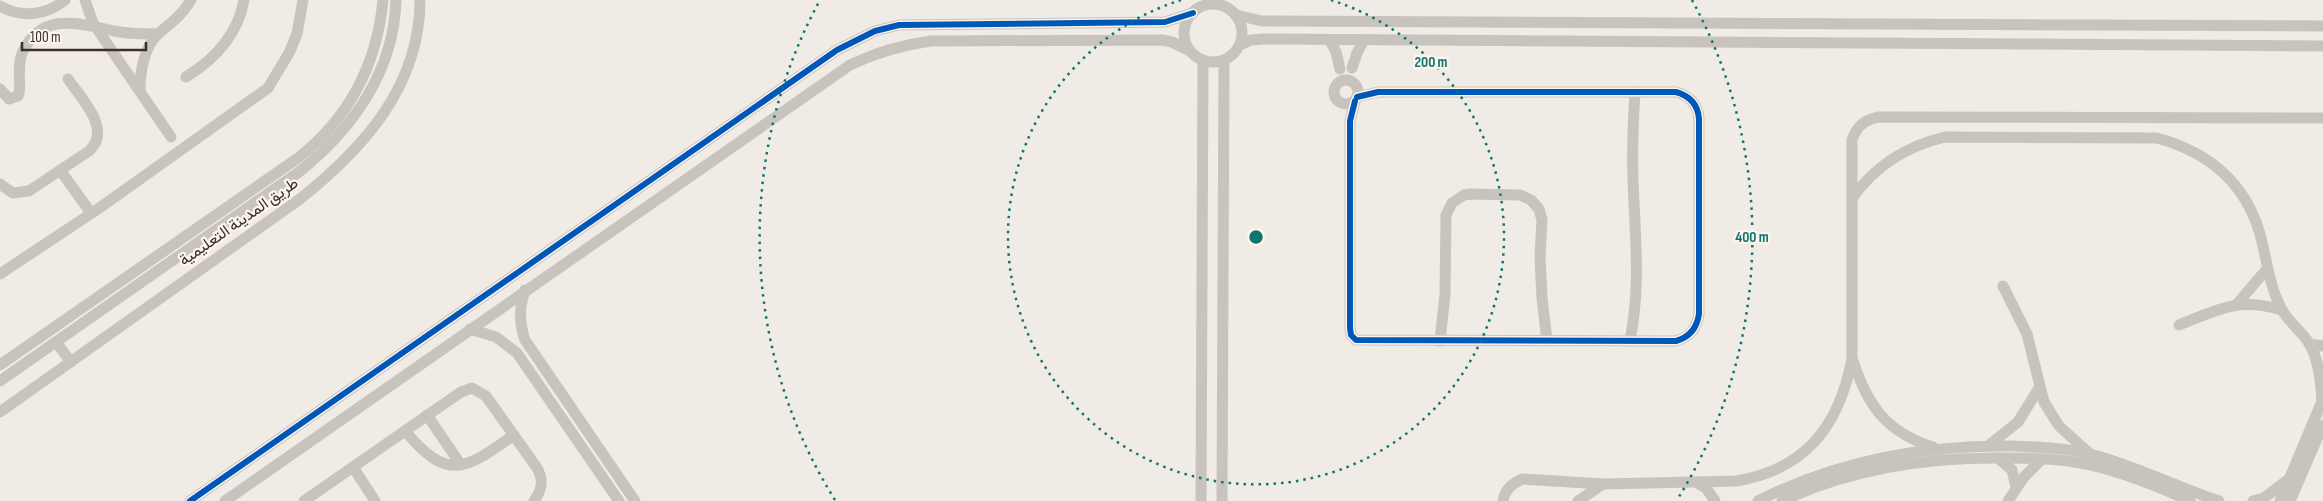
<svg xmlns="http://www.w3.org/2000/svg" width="2323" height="501" font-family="'Sofia Sans Condensed',Vazirmatn,sans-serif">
  <rect width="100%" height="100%" fill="#f0ebe5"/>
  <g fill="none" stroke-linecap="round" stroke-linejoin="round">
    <g stroke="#c9c3be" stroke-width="11">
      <polyline points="85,0 93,23 171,137"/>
      <circle cx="1213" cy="33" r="29"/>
      <path d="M0,6C21,18 46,16 65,0"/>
      <polyline points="1236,15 1262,21 2323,26"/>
      <polyline points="1330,40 1336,52 1340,69"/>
      <polyline points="1240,45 1251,40 1264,39 2323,46"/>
      <polyline points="1352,68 1357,53 1364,40"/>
      <path d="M186,77C215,59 238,35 244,0"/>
      <circle cx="1346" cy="92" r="12"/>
      <path d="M0,89L9,99L18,96C23,86 15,68 23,51C45,8 84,26 120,32C133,34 145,34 158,34"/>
      <path d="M140,91C140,72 144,46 159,33C172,22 182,15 191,0"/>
      <path d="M1355,101L1350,121V328L1351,335L1356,340L1676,341C1690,337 1697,328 1699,314V119C1698,105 1690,96 1676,92H1378L1357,97"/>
      <polyline points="60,170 91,213"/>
      <path d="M0,184L13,193L29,191L89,151C113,130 81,98 68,79"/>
      <path d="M1852,198C1876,165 1906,146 1945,137L2157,138C2208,152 2245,182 2260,234C2267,260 2269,286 2282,310C2289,322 2301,331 2309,343C2319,359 2321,383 2322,402"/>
      <polyline points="0,274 98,209 268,88 289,53 297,34 303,0"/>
      <polyline points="2003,286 2027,334 2044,402 2059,426 2089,453"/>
      <path d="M525,290C519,308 519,322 525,340L635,501"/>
      <polyline points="2237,304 2266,270"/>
      <path d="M2179,325C2220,309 2238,297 2282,310"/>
      <polyline points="470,329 496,337 517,353 619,501"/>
      <polyline points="1440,341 1445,294 1446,215 1452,203 1464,195 1470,194 1520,195 1531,200 1539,209 1542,220 1540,257 1542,298 1547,341"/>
      <path d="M1630,341C1641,284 1635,238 1633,180C1632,151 1633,122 1635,92"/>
      <polyline points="56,342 71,362"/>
      <polyline points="2309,344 2323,346"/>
      <path d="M1853,361C1868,406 1886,432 1933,447"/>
      <path d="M0,365L298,158C349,118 377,64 383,0"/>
      <path d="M0,381L299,172C353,129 394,71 396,0"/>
      <path d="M0,412L300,199C364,148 420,86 420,0"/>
      <polyline points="427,415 461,465"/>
      <path d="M405,431C448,482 465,470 514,435"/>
      <polyline points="1988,446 2018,422 2039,388"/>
      <polyline points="1998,458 2012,470 2016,487"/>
      <polyline points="353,467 375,501"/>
      <polyline points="1697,483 1706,488 1715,501"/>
      <polyline points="190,501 837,50 875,31 899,25 1165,22 1193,13"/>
      <path d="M225,501L850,65C877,52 901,45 931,41L1162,40L1172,42L1190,51"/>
      <path d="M304,501L461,392L472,388L486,396L537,468C544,480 542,490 534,501"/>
      <polyline points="1201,501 1203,60"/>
      <polyline points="1222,501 1224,60"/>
      <path d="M1503,501C1505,489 1512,484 1522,479L1603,484L1737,481C1806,469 1839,426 1852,359V140C1857,126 1864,120 1879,117L2323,118"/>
      <polyline points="1578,501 1603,484"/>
      <path d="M1758,501C1837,461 1923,445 2011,446C2039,447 2068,448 2094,455C2138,467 2177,487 2219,501"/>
      <path d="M1782,501C1850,469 1922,458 1996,458C2027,458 2059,458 2090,465C2125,473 2157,486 2190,501"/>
      <polyline points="2008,501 2024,477 2042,459"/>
      <polyline points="2253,501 2264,498 2286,481"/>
      <polyline points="2280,501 2323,399"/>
      <polyline points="2290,501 2323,425"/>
    </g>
    <g stroke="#fbf5ee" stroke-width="9">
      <g id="cycleway">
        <path d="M1355,101L1350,121V328L1351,335L1356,340L1676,341C1690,337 1697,328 1699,314V119C1698,105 1690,96 1676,92H1378L1357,97"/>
        <polyline points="190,501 837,50 875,31 899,25 1165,22 1193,13"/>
      </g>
    </g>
    <use href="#cycleway" stroke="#0057b8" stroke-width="6"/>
  </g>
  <g fill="none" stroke="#0f766e" stroke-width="2.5" stroke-dasharray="2.5 5">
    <path d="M1331 0A248 248 0 1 1 1181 0"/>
    <path d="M835 500A496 496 0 0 1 820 0M1692 0A496 496 0 0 1 1677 500"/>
  </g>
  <g text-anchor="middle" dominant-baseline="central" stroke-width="4.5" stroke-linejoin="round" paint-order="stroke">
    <g font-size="16" fill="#3b302b" stroke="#fbf5ee">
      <text transform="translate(239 222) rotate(-35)">طريق المدينة التعليمية</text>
    </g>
  </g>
  <circle cx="1256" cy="237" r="8" fill="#0f766e" stroke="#fbf5ee" stroke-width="2.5"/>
  <g font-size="15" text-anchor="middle" font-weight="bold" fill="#0f766e" stroke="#fbf5ee" stroke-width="4.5" stroke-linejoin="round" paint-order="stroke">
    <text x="1431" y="67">200 m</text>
    <text x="1752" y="242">400 m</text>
  </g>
  <path d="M22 42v8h124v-8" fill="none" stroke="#3b302b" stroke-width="2.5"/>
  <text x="30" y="42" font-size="15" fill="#3b302b" stroke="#fbf5ee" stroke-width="4" paint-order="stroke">100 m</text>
</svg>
